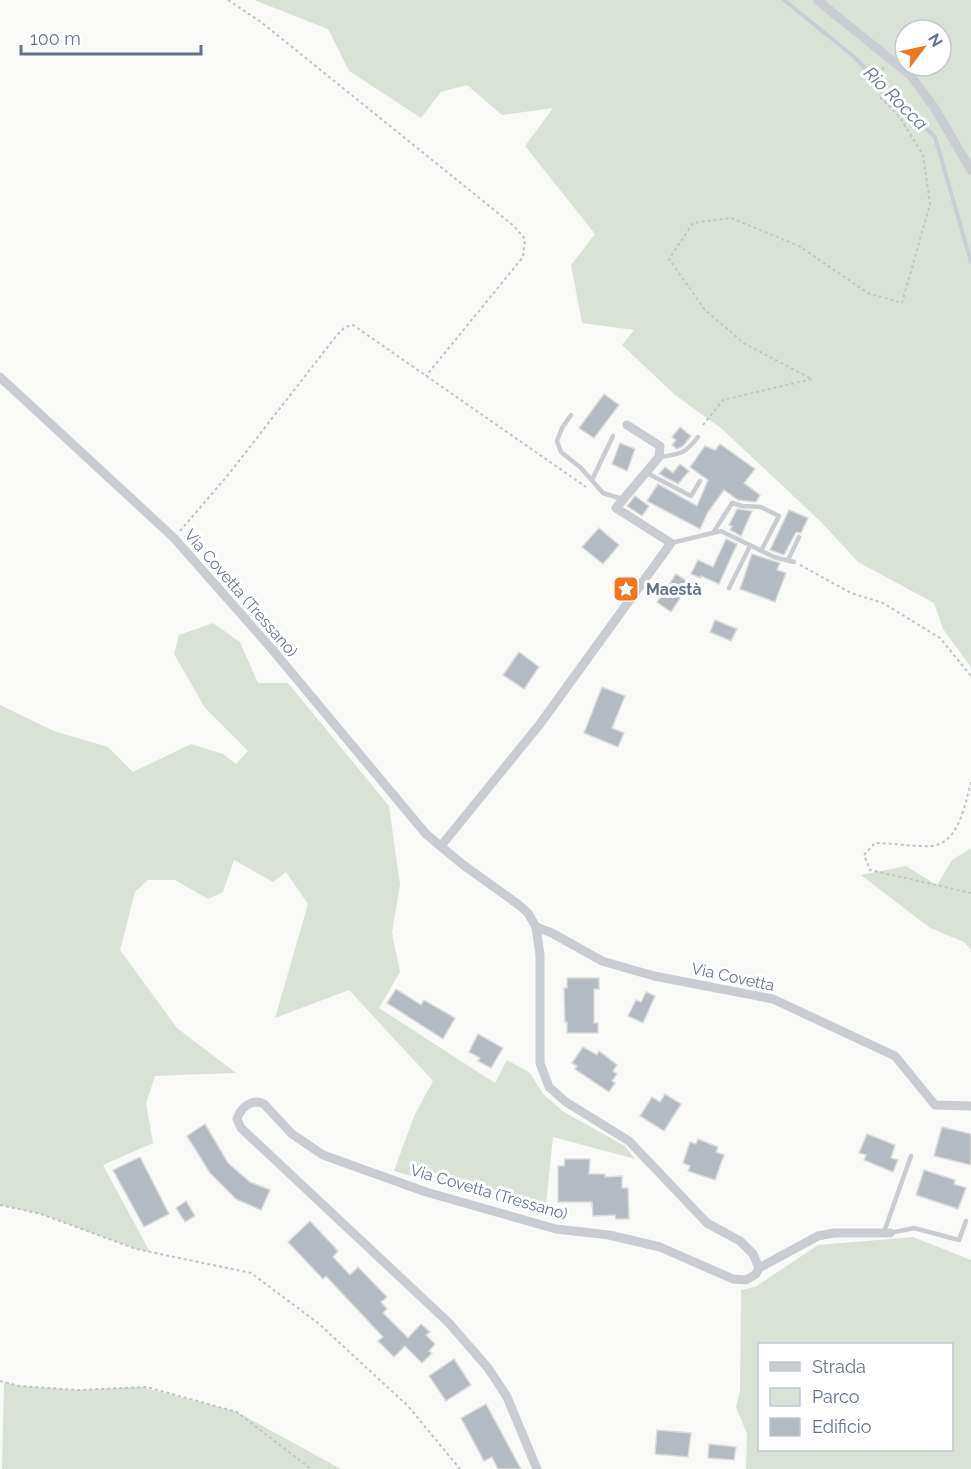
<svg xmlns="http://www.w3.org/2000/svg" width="971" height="1469" font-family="Raleway,sans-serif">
  <rect width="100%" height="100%" fill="#f9faf7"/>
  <g fill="#dae2d8" fill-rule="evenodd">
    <path d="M254,0H971V667L943,629L934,603L858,562L821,522L722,429L675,395L622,345L634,330L582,323L571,265L595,234L525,146L553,108L502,115L467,85L441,92L421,118L349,71L328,29ZM905,30H941V66H905Z"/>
    <polygon points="213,623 240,642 258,683 288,683 389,806 400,885 392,933 400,972 379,1008 495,1083 507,1060 530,1073 543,1094 564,1112 625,1146 635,1159 553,1137 545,1214 394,1171 414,1116 433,1081 349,990 275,1018 308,904 286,872 273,882 234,860 223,892 208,899 175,880 148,880 135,892 120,950 177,1028 236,1073 155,1076 146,1103 153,1143 103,1165 150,1252 136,1249 41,1214 0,1205 0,705 54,731 108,747 133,772 191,744 223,754 236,764 248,751 205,708 174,654 179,635"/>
    <polygon points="971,848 971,950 964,942 930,928 861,875 906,866 937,885 952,860"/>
    <path d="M913,1237L971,1260V1469H746L747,1434L736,1407L740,1391L741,1290L755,1287L818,1245ZM760,1344H952V1450H760Z"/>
    <polygon points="4,1382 19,1386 78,1390 142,1387 237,1412 341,1469 2,1469"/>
  </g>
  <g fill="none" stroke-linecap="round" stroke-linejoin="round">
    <polyline stroke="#c6ced5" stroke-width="4" points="784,0 853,56 935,137 971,262"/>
  </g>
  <g fill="#b4bac2" stroke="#dbdcd9" stroke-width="1.5">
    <polygon points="604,394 619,405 594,438 579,428"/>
    <polygon points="680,427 691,436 683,446 677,449 672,445 676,440 672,437"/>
    <polygon points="620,443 635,449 627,471 612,464"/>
    <polygon points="720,444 755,469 744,483 760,495 756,502 738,500 724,490 708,512 700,529 647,501 658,484 697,506 708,480 690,467 705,446 715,450"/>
    <polygon points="680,464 689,471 678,484 659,474 665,467 673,473"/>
    <polygon points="635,496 649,506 642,516 627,506"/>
    <polygon points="737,509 752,511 741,536 730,530 732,526 729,525"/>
    <polygon points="789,510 808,518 801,533 796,532 784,555 770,550"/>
    <polygon points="599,528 619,545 603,564 582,547"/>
    <polygon points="726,539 737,544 719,584 701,576 700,578 691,574 698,560 713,567"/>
    <polygon points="752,554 780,563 777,570 786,573 775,602 740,589"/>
    <polygon points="676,574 690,583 671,612 657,602"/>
    <polygon points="715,620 737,629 731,641 710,632"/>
    <polygon points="519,652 539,667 524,689 503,675"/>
    <polygon points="602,687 625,696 612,728 624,733 618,747 584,733"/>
    <polygon points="567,978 599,978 599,989 594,989 594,1023 598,1023 598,1033 567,1033 567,1022 565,1022 564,988 567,988"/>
    <polygon points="396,989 421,1005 424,1000 455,1018 443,1039 387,1003"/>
    <polygon points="646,992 655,996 643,1023 628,1016 636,1000 641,1002"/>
    <polygon points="478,1034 503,1048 491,1068 478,1061 480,1058 469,1052"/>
    <polygon points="583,1047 597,1055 599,1051 617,1065 613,1071 617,1074 612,1081 615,1083 609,1092 575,1069 577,1066 572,1063"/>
    <polygon points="665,1094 681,1104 664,1131 640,1116 652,1097 660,1102"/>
    <polygon points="205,1124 228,1163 250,1182 270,1190 261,1210 236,1199 210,1173 187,1136"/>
    <polygon points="942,1127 971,1134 971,1165 934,1156"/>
    <polygon points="867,1134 895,1145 891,1158 898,1160 893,1172 864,1160 866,1155 859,1153"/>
    <polygon points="698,1139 718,1147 716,1152 724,1155 715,1180 688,1171 690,1166 683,1163 690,1142 696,1144"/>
    <polygon points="140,1157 169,1214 144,1227 113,1170"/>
    <polygon points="565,1159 590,1159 589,1174 605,1174 605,1177 622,1176 622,1188 628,1188 629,1219 616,1219 615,1215 593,1216 592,1202 558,1202 558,1166 564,1166"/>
    <polygon points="924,1170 955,1180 954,1184 966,1188 958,1209 916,1195"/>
    <polygon points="186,1201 195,1216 185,1222 176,1208"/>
    <polygon points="310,1221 338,1251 333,1257 350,1275 358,1267 387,1297 381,1302 387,1309 383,1313 408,1338 421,1324 430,1332 426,1335 435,1344 429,1351 432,1353 422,1363 405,1346 394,1357 378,1341 383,1337 326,1276 323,1279 288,1242"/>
    <polygon points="454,1359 471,1385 446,1401 429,1376"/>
    <polygon points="486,1404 521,1469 498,1469 492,1457 484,1461 461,1418"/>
    <polygon points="657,1430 691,1433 688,1457 655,1454"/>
    <polygon points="709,1444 736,1447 734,1460 708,1458"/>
  </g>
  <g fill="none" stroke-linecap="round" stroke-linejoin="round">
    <g stroke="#c2c4c7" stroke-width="2" stroke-dasharray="3 3" stroke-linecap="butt">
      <polyline points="228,0 261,22 514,226 525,239 523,257 426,376"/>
      <polyline points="703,425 723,400 812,379 745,344 705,310 669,259 693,223 731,218 799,246 868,293 902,303 930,204 923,155 899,116 881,98 883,67"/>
      <polyline points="180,531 228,475 337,335 345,327 353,325 586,487"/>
      <polyline points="800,565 851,593 883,603 940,638 971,676"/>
      <path d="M971,782C965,804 959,844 931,846C913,847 893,843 875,843L864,855L870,870L971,893"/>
      <polyline points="0,1205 41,1214 136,1249 251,1273 318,1323 408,1406 460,1469"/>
      <polyline points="0,1381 19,1386 78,1390 147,1387 237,1412 311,1469"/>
    </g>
    <g stroke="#c9ccd1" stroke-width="4.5">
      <polyline points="571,415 562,428 557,441 561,452 581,468 603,493 622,499"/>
      <path d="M659,457C680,454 685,454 698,437"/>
      <polyline points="645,472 691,496 700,481"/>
      <polyline points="592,480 613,436"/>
      <polyline points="713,533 732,503 742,506 761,507 779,516 761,551"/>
      <polyline points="671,543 721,531 774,557 794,562"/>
      <polyline points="788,560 799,537"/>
      <polyline points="729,588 750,546"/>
      <polyline points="884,1232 911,1156"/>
      <polyline points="890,1233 914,1228 959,1240 966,1221"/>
    </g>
    <g stroke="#c9ccd1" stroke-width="9">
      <polyline points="817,0 910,75 934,107 971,170"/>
      <path d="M0,377L174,538L271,648L426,834L462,864L519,905L528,913L536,927L540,955V1063L549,1087L566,1102L629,1141L707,1223L740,1241L753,1254L759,1268L756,1274L746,1280L733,1279L660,1247L609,1235L556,1229L426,1192L323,1155L292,1134L264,1104C252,1098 241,1107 237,1119L241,1128L449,1323L488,1368L507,1397L537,1469"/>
      <polyline points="441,846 540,724 671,543 616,508 659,457 660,446 627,425"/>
      <polyline points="536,927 552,933 602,961 654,976 773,999 895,1056 935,1105 971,1106"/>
      <polyline points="759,1268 818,1236 834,1233 890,1233"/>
    </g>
  </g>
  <defs>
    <g id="sight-square" transform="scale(1.35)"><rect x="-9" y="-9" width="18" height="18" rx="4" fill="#f2761f" stroke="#fff"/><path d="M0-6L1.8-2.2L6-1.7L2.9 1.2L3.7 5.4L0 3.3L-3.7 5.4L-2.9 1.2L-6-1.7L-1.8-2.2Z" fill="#fff"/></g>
  </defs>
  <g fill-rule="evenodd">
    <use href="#sight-square" x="626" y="589"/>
  </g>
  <g text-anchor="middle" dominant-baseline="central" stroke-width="6" stroke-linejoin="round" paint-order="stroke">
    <g font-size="16" font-weight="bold" fill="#66748b" stroke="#fff" text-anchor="start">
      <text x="646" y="589">Maestà</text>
    </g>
    <g font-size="16" fill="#66748b" stroke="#fff">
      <text transform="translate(241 593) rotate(49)">Via Covetta (Tressano)</text>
      <text transform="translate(733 977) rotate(12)">Via Covetta</text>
      <text transform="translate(489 1192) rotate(16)">Via Covetta (Tressano)</text>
    </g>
    <g font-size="18" font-style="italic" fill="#627685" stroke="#fff">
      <text transform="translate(896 98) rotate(45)">Rio Rocca</text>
    </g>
  </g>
  <rect x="758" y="1343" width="195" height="108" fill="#ffffff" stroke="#c2c7d1" stroke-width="1.5"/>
  <rect x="770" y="1362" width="30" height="9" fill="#c9ccd1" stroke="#c2c7d1" stroke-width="1.5"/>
  <text x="812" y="1373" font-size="18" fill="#66748b">Strada</text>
  <rect x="770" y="1388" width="30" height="18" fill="#dae2d8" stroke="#c2c7d1" stroke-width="1.5"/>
  <text x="812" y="1403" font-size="18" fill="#66748b">Parco</text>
  <rect x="770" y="1418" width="30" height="18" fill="#b4bac2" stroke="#c2c7d1" stroke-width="1.5"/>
  <text x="812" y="1433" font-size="18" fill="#66748b">Edificio</text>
  <g transform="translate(923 48) rotate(58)"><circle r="28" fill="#ffffff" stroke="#c2c7d1" stroke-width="1.5"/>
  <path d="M0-4.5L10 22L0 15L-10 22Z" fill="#f2761f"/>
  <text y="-9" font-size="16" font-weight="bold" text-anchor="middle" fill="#66748b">N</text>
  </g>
  <path d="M21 45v9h180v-9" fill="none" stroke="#66748b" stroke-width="3"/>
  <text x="30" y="45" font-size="18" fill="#66748b" stroke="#ffffff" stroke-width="4.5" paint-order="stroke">100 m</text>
</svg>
